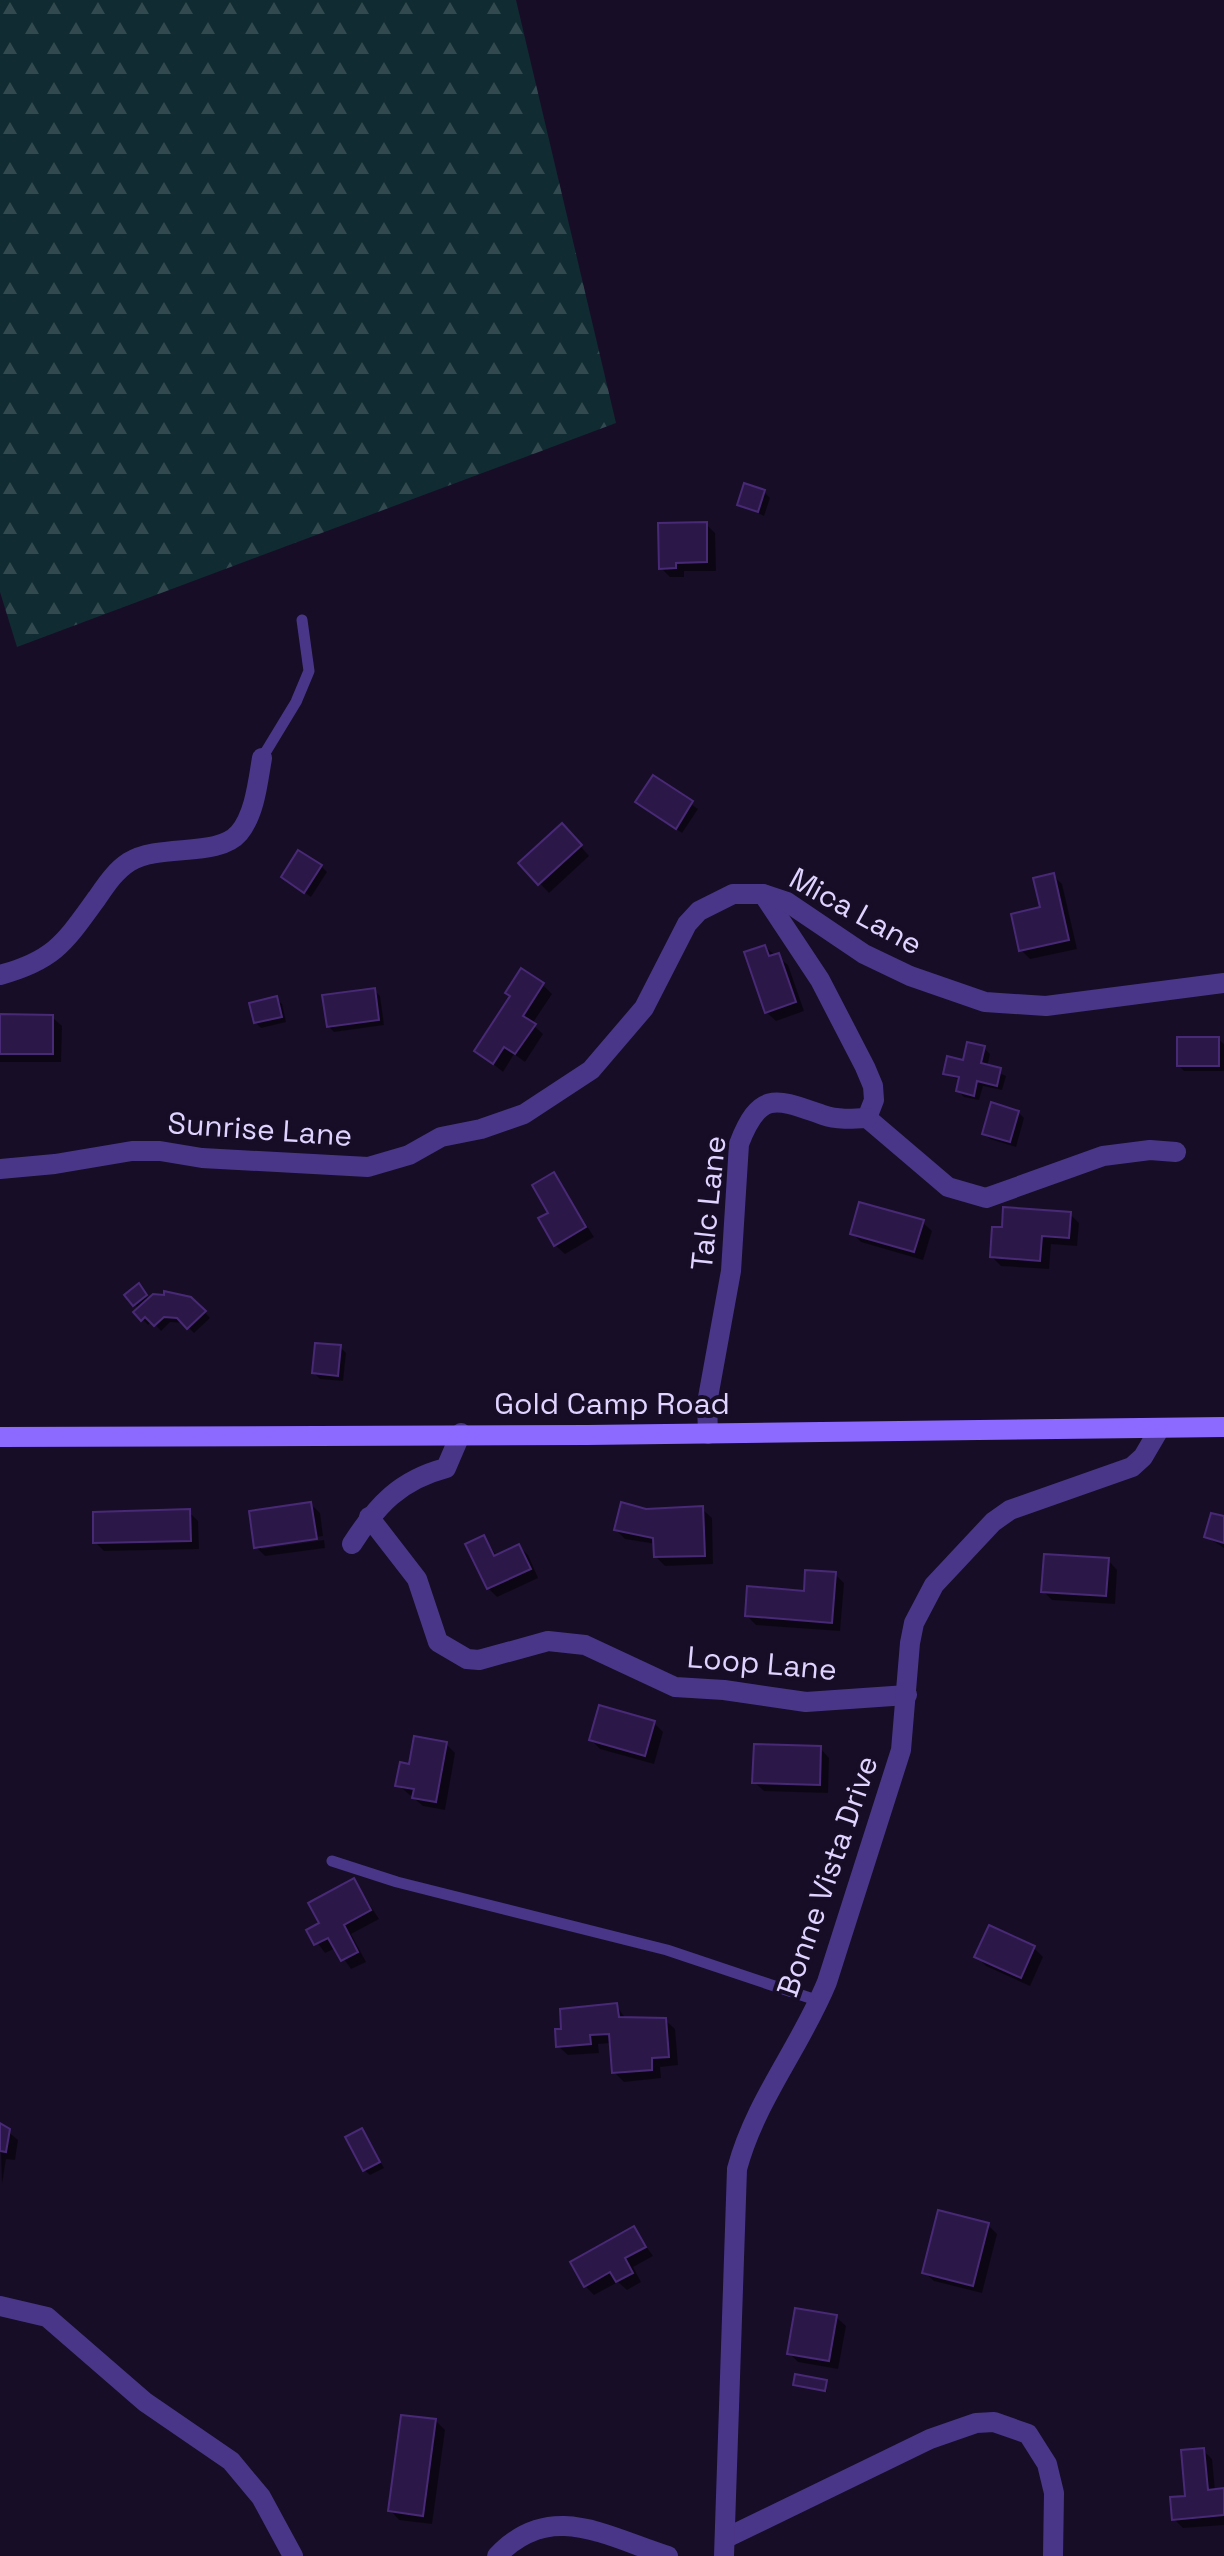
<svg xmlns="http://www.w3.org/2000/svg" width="1224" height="2556" font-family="'Space Grotesk',sans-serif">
  <defs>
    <pattern id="forest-firs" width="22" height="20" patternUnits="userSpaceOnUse" patternTransform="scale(2)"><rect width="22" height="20" fill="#102b31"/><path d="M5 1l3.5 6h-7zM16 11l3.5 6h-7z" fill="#324950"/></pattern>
  </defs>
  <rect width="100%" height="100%" fill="#170d26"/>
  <polygon fill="url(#forest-firs)" points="0,0 516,0 616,423 17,647 0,592"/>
  <g fill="#0007">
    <polygon points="764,492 770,498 764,516 739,504"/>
    <polygon points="706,524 715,533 716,571 684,571 684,577 670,577 661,568"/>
    <polygon points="653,778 698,809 682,833 637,802"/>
    <polygon points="571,835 589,856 549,893 521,863"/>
    <polygon points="321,866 327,872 311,897 283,877"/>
    <polygon points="1053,875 1062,884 1077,949 1030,959 1021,950 1042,908"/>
    <polygon points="765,947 788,965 804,1011 776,1021 766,1012"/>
    <polygon points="543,985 552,994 532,1024 543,1034 525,1062 514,1054 503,1072 477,1051"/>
    <polygon points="374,990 380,996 384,1025 334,1032 328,1026"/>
    <polygon points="276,998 282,1004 286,1022 261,1028 255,1022"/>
    <polygon points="0,1016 52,1017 62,1026 61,1062 0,1062"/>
    <polygon points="1218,1039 1224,1044 1224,1071 1184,1071 1179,1066"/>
    <polygon points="984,1048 990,1054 987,1067 1006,1076 1002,1090 983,1086 979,1100 964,1097 958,1091 961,1081 945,1073"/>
    <polygon points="1018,1112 1024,1118 1016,1147 990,1139 984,1134"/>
    <polygon points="554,1175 594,1237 565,1254 555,1245 551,1213"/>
    <polygon points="1070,1214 1079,1223 1077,1246 1051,1244 1049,1269 1001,1266 992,1257"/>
    <polygon points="922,1222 932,1231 923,1260 861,1242 852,1233"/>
    <polygon points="139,1286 150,1300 166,1297 166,1294 179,1294 195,1302 210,1318 194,1333 184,1323 170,1322 161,1331 152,1321 148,1325 136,1312 145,1304 143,1302 137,1307 127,1295"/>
    <polygon points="340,1347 346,1353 343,1381 320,1379 314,1373"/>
    <polygon points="311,1504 320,1513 323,1536 261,1545 261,1549 324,1540 325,1548 265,1556 256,1547"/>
    <polygon points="702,1509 712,1518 713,1564 665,1566 656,1557 656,1544 625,1539 616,1530 646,1511"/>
    <polygon points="189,1512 198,1521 199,1549 104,1551 95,1542"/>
    <polygon points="1224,1518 1224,1548 1207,1537"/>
    <polygon points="484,1538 497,1556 519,1546 528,1555 538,1578 497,1597 488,1588"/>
    <polygon points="1108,1560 1117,1570 1115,1604 1052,1600 1043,1591"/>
    <polygon points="835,1574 844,1583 840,1631 756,1625 747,1616 805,1593"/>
    <polygon points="654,1723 663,1732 654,1764 600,1749 591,1740"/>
    <polygon points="446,1744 455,1753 445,1810 423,1806 398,1785 411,1766"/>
    <polygon points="820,1748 829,1758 828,1793 764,1791 754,1782"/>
    <polygon points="354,1881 379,1919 351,1934 366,1962 351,1969 336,1948 325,1953 308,1930 321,1923"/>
    <polygon points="1034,1948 1043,1957 1030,1986 986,1966 977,1957"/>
    <polygon points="616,2005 626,2019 665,2020 675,2029 678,2065 660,2067 661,2078 624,2082 614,2072 612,2043 598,2044 599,2053 568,2055 558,2046"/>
    <polygon points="0,2125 18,2140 15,2160 6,2159 2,2184"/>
    <polygon points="362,2131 384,2168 370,2175 364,2170"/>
    <polygon points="988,2225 997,2234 982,2293 934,2281 924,2272"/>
    <polygon points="634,2229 653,2256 633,2267 641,2282 627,2290 618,2282 594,2295 585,2286"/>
    <polygon points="836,2317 846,2326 838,2369 798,2362 789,2353"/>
    <polygon points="826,2382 827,2392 796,2384"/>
    <polygon points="436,2421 445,2430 432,2524 399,2520 390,2510"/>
    <polygon points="1203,2450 1212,2459 1215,2491 1224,2490 1224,2525 1183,2528 1174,2519 1187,2497"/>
  </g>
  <g fill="#2c1848" stroke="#482976" stroke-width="2">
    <polygon points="744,483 765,490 758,512 737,505"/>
    <polygon points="707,522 707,562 676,563 676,568 659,569 658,523"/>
    <polygon points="653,775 693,801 676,829 635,802"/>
    <polygon points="562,823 582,845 538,885 518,863"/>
    <polygon points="298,850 322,865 304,893 281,877"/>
    <polygon points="1054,873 1069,940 1019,951 1011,914 1040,907 1033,878"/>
    <polygon points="765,945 769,956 779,953 796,1002 765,1013 744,952"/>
    <polygon points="521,968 544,983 523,1016 536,1024 515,1054 504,1047 493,1064 474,1051 510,996 505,993"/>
    <polygon points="375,988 379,1020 327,1027 322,995"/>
    <polygon points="277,996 282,1017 254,1023 249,1003"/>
    <polygon points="0,1014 53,1015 53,1054 0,1054"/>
    <rect x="1177" y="1037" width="42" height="29"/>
    <polygon points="967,1042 985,1046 981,1063 1001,1068 997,1086 977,1081 974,1096 956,1091 959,1077 943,1074 947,1056 963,1060"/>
    <polygon points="991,1102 1019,1111 1010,1142 982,1134"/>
    <polygon points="554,1172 586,1227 554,1246 538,1218 548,1213 532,1185"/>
    <polygon points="859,1202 924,1220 914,1252 850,1234"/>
    <polygon points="1003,1207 1071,1212 1069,1238 1042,1236 1040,1261 990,1257 992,1227 1002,1227"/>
    <polygon points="139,1283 147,1295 133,1306 124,1295"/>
    <polygon points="164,1291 191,1297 206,1311 187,1329 177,1318 164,1317 154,1326 145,1317 141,1321 133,1312 153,1294 164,1295"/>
    <polygon points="315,1343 341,1345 338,1376 312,1373"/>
    <polygon points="311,1502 317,1539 254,1548 249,1511"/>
    <polygon points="621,1502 646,1509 703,1506 705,1556 654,1557 653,1538 614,1530"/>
    <polygon points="190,1509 191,1541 93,1543 93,1512"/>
    <polygon points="1211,1513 1224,1516 1224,1543 1204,1537"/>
    <polygon points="484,1535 494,1556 519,1544 531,1569 487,1589 465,1544"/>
    <polygon points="1044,1554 1109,1558 1106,1596 1041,1592"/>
    <polygon points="805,1570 836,1572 832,1623 745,1616 747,1586 804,1591"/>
    <polygon points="599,1705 655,1721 645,1756 589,1740"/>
    <polygon points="414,1736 447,1742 436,1802 412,1798 414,1789 395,1786 400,1762 409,1764"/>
    <polygon points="754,1744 821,1746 820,1785 752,1783"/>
    <polygon points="354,1878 371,1910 344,1925 358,1952 341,1961 328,1938 314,1945 306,1930 319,1923 308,1903"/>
    <polygon points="989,1925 1035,1946 1021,1978 974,1957"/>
    <polygon points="617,2003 619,2017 666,2018 669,2057 652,2058 652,2070 612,2073 609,2034 590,2035 591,2044 556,2047 555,2029 561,2029 560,2009"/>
    <polygon points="0,2123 10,2129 6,2152 0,2151"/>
    <polygon points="362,2128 380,2162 363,2171 345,2137"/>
    <polygon points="938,2210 989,2223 973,2286 922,2273"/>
    <polygon points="634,2226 646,2247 625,2258 633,2273 616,2282 610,2272 584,2287 570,2262"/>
    <polygon points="795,2308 837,2315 829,2361 787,2354"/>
    <polygon points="795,2374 827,2380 825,2391 793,2385"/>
    <polygon points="401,2415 436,2419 423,2516 388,2511"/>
    <polygon points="1204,2448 1208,2490 1224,2488 1224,2515 1172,2520 1170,2497 1185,2496 1181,2450"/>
  </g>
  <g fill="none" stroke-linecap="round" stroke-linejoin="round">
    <g stroke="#4a3688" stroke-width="11">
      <polyline points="262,758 296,702 309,671 302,620"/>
      <polyline points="332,1861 397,1882 667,1950 819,2001"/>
    </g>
    <g stroke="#4a3688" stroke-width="20">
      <polyline points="763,894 820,980 865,1067 873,1086 874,1100 867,1118"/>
      <path d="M0,975C55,960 65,942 97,898C106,885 115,871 129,862C160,843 218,858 239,833C255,814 258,781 262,758"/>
      <polyline points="867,1118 948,1187 986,1198 1103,1156 1150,1150 1176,1152"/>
      <polyline points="0,1169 55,1164 132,1151 160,1151 202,1158 368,1167 409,1155 441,1137 481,1129 524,1114 591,1070 644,1008 687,924 699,911 733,894 763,894 787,902 864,954 910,976 985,1002 1046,1006 1224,983"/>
      <path d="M708,1434L707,1403L731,1271L739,1144C760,1089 777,1099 823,1115C837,1120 852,1119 867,1118"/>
      <polyline points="369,1517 417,1579 438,1642 467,1659 479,1660 548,1641 585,1645 675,1687 724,1690 806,1702 907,1695"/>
      <path d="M352,1544C377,1505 400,1480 446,1468L461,1433"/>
      <polyline points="0,2306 47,2317 145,2402 231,2461 261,2497 293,2556"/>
      <polyline points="726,2538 930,2439 976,2423 994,2422 1028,2434 1047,2464 1054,2493 1053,2556"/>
      <path d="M497,2556C550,2500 605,2536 668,2556"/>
      <path d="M724,2556L737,2169C755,2101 801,2046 827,1982L901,1750L910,1643L914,1623L934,1585L993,1522L1010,1510L1132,1467L1143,1457L1160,1428"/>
    </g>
    <polyline stroke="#8c6aff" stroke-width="20" points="0,1437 587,1435 1224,1427"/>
  </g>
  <g text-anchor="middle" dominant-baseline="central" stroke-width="8" stroke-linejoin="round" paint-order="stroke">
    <g font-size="30" fill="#e1d3ff" stroke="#170d26">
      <text transform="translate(856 911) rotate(29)">Mica Lane</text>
      <text transform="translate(260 1129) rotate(4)">Sunrise Lane</text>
      <text transform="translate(708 1203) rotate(-84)">Talc Lane</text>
      <text x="612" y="1403">Gold Camp Road</text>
      <text transform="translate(762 1663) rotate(5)">Loop Lane</text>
      <text transform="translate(827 1876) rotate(-71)">Bonne Vista Drive</text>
    </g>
  </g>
</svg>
